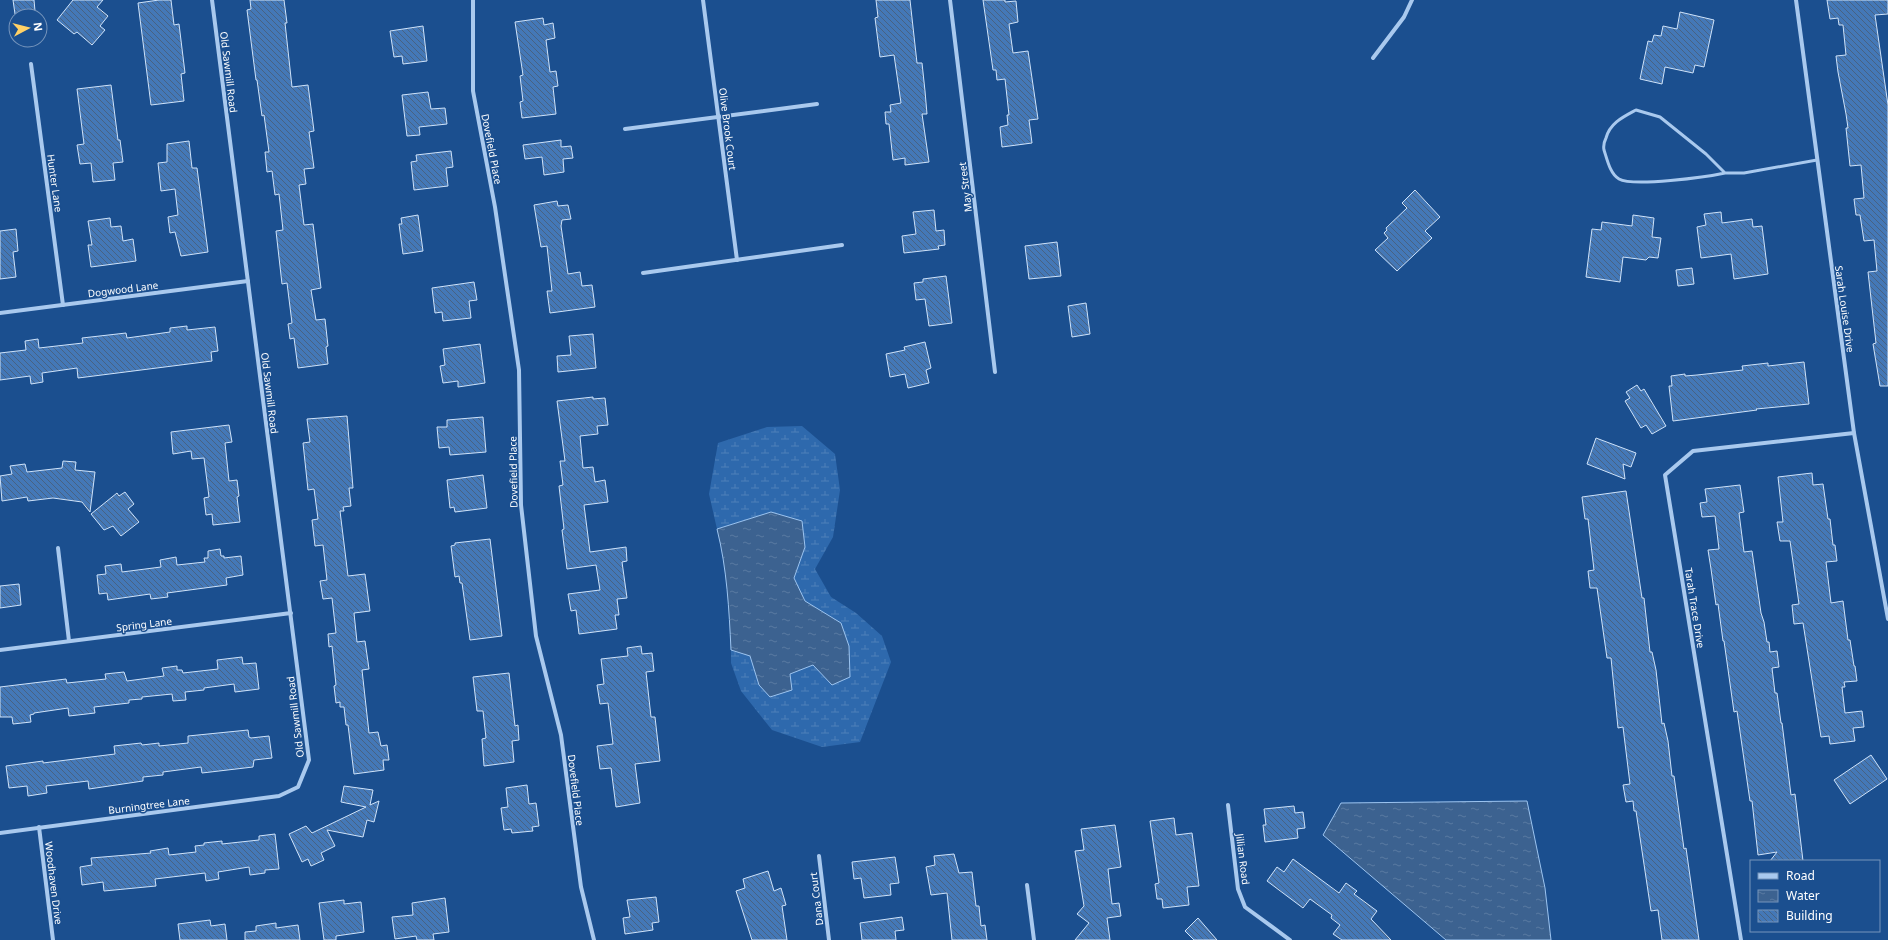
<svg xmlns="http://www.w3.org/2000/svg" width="1888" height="940" font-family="'Noto Sans',sans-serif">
  <defs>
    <pattern id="wetland-marsh" width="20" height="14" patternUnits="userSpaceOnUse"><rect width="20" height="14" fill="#2e69ad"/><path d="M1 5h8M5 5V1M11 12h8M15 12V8" fill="none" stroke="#4d80b9"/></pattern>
    <pattern id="water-ripples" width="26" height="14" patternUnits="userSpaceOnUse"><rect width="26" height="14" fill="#3c6290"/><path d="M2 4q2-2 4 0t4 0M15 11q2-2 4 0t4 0" fill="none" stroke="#597aa1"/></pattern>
    <pattern id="building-back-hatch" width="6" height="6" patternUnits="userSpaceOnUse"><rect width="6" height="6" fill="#4478b7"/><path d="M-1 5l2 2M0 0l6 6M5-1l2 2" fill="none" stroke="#486282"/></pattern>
  </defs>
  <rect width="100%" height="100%" fill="#1b4f8f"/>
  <polygon fill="url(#wetland-marsh)" points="802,426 835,454 840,490 833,537 815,569 831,597 856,613 882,636 891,662 860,742 822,747 772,730 741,691 731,663 731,650 750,656 759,685 813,665 832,685 841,623 805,601 794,578 805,547 771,512 717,529 709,494 718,443 767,427"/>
  <g fill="url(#water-ripples)" stroke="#9cc4f0">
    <path d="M771,512L802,521L805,547L794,578L805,601L841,623L849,646L850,677L832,685L813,665L790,674L792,690L770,697L759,685L750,656L731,650C729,609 727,569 717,529Z"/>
    <polygon points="1527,801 1545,888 1551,940 1446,940 1323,835 1341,803"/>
  </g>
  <g fill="url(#building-back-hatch)" stroke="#cfe3fa">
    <polygon points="13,0 34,0 35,11 15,14"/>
    <polygon points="73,0 103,0 97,7 108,16 100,26 105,30 92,45 77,32 74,34 57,20"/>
    <polygon points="159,0 171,0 174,25 179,24 185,73 181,74 184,101 151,105 138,3"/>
    <polygon points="250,0 284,0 287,23 285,23 292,87 308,85 314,131 309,132 314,168 304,169 306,184 299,185 304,225 313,224 321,288 311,290 316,320 325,319 328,346 326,347 328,364 298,368 294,338 290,339 288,324 292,323 287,283 282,284 276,231 283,230 279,194 275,195 272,171 267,172 265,152 269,152 264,115 262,116 257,80 256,80 247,10 251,9"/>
    <polygon points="876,0 910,0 917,63 922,63 925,91 927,114 922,114 929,162 905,165 905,158 893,160 889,124 886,124 885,112 891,112 890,105 901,103 894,55 880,57 875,18 878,17"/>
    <polygon points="983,0 1005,0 1005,2 1016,1 1018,22 1009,24 1013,53 1028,51 1038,119 1029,120 1032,143 1002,147 1000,127 1008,125 1007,115 1009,115 1005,79 997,80 996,70 993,70"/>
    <polygon points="1827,0 1888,0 1888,14 1875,15 1888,105 1888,386 1880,386 1873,344 1876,343 1868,272 1877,271 1874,240 1864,241 1860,215 1856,215 1854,199 1864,198 1861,165 1850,166 1846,128 1848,128 1846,114 1838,72 1836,56 1846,55 1843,25 1839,25 1838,18 1830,19"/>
    <polygon points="1680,12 1714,20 1704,67 1695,65 1693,73 1665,67 1662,84 1640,79 1648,41 1652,42 1654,35 1661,36 1663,26 1677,29"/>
    <polygon points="543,18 544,25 553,23 555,38 546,40 550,72 556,71 558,86 553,87 556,114 522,118 520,102 523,101 520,76 523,75 515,22"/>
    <polygon points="423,26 427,61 403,64 402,56 394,57 390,31"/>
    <polygon points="111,85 118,140 120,140 123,162 113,163 115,180 93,182 91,163 80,164 77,145 84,144 77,89"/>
    <polygon points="428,92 431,109 445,108 447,124 419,127 420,135 407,136 402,95"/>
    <polygon points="561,140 561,147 571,146 573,158 563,159 564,172 544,175 542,157 525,159 523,145"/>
    <polygon points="189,141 192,168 197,168 208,252 181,256 175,232 170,233 168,217 178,215 175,189 161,191 158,163 167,162 167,144"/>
    <polygon points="451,151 453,167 446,168 448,186 414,190 411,162 417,161 416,155"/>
    <polygon points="1415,190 1440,217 1425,231 1432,238 1397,271 1375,250 1388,238 1384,233 1387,230 1386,228 1407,208 1402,203"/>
    <polygon points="557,201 558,206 568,205 571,219 562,220 561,226 568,274 580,272 582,286 592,285 595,307 550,313 547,291 552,291 547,246 541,247 534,205"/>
    <polygon points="934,210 936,231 944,230 945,245 938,246 939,249 904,253 902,236 916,234 913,212"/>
    <polygon points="1721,212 1722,223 1752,219 1753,227 1762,226 1768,274 1734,279 1731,254 1701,258 1697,227 1706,225 1704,214"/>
    <polygon points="418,215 423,251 403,254 399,224 402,224 401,218"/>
    <polygon points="1633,215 1654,218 1652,237 1661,238 1658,258 1649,257 1646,260 1623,257 1620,282 1586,277 1592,229 1601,230 1602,222 1632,226"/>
    <polygon points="110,218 111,227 121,226 123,241 133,239 136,261 91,267 88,245 92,245 88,221"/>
    <polygon points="16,229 18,251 13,252 16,277 0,279 0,231"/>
    <polygon points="1057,242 1061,276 1029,279 1025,246"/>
    <polygon points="1692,268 1694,284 1678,286 1676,270"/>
    <polygon points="946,276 952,323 929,326 925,299 916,300 914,283 923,282 923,279"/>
    <polygon points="474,282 477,300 469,301 471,318 443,321 442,312 435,313 432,288"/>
    <polygon points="1086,303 1090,334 1072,337 1068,306"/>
    <polygon points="187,326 187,330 215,327 218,351 211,352 212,361 78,378 77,368 42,373 43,382 31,384 30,376 0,380 0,353 26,350 25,341 38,339 39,348 83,343 82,338 126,333 127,338 170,332 170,328"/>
    <polygon points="593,334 596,368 558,372 557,356 571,355 569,336"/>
    <polygon points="925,342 931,368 926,370 929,383 908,388 905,374 890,377 886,354 905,350 904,347"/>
    <polygon points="480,344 485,383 458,387 458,381 443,383 440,366 445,365 443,349"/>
    <polygon points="1804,362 1809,404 1756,409 1757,410 1673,421 1669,386 1672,386 1671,376 1685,374 1685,376 1697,375 1743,370 1742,366 1768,363 1768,366"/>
    <polygon points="1637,385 1641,391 1644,389 1666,426 1652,434 1646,425 1641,428 1625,401 1630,398 1626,392"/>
    <polygon points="593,397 593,399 605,398 608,425 597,426 598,434 580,436 583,468 593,467 595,482 605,480 608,502 584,505 590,552 626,547 627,561 622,562 627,598 617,599 619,615 615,615 617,629 579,634 576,610 571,611 568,594 600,590 596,565 567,569 562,530 564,529 559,486 563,485 560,461 565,461 557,401"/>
    <polygon points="347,416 353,488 349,488 351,506 343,507 344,511 340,511 348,576 365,574 370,611 354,613 357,642 365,641 369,669 362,670 369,733 378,732 381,746 387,745 389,760 383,760 384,770 354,774 348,725 346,725 344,707 340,707 340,702 336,703 334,686 336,685 332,646 329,647 328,634 336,633 332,598 323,599 320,581 327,580 323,545 315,546 312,520 318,519 314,489 308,490 303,443 310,442 307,419"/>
    <polygon points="483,417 486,452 450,455 449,447 439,448 437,427 447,427 447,420"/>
    <polygon points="229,425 232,442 225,443 229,481 237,480 239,496 237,497 240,522 213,525 212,514 206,515 204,498 209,497 204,458 192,459 191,451 173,454 171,432"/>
    <polygon points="1596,438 1636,453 1631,467 1623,464 1625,479 1587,464"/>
    <polygon points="63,461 76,462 75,470 95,472 90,512 82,502 53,498 28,501 27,497 2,501 0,476 12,474 10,466 25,464 27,472 62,468"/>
    <polygon points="1812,473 1813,485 1823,484 1828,519 1830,519 1833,545 1835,545 1837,561 1826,562 1831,603 1843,601 1848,640 1850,640 1854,666 1855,666 1857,681 1844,682 1845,687 1842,687 1845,713 1862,711 1864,727 1853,728 1855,741 1830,744 1829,736 1821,737 1803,623 1794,624 1792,605 1799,604 1790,541 1780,541 1777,522 1783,522 1778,477"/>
    <polygon points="483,475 487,508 455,512 454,507 450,508 447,480"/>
    <polygon points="1740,485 1744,512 1739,513 1744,552 1752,551 1761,613 1764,622 1767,642 1769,642 1770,652 1777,651 1779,667 1772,668 1775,693 1777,693 1781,723 1782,723 1791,795 1795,794 1803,861 1770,861 1777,852 1758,855 1752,801 1750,801 1737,711 1734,712 1724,641 1723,641 1718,604 1716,605 1711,569 1708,550 1719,549 1715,516 1702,517 1700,503 1707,502 1705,489"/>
    <polygon points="1626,491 1642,598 1644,598 1650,652 1652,652 1656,670 1662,724 1664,723 1668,741 1672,776 1674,776 1684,849 1686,848 1699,940 1662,940 1658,910 1651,911 1636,811 1634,811 1633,801 1626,802 1623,785 1630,784 1623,727 1618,728 1611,658 1607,658 1597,588 1590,588 1588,571 1594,570 1588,519 1585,519 1582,497"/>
    <polygon points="125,492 134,504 128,509 139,522 121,536 113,526 104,530 91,514 117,493 119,496"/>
    <polygon points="490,539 502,636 470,640 462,583 460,583 459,576 455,577 451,546 455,545 455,543"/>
    <polygon points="220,549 221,556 224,556 224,558 241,556 243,575 226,578 227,585 167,593 168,597 151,599 150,594 108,600 107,593 99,594 97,575 106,574 105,566 121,564 122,572 161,567 160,560 176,557 177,565 205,562 204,558 208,558 208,551"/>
    <polygon points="19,584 21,605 0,608 0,586"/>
    <polygon points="641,646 642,654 652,653 654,671 646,672 651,717 655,717 660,761 635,764 640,803 616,807 611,768 600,769 597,746 613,744 608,703 600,704 597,685 604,684 601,659 628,656 627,648"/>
    <polygon points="242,657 243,664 256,663 259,689 235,692 234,684 204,688 204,690 185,692 186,700 173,701 172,694 142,697 142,699 129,700 129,703 94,707 95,713 69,716 68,708 34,713 34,714 30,715 31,722 13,724 12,717 0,717 0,687 66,679 67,683 106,679 105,674 124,672 127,681 164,676 162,668 177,666 177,670 182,670 183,673 218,669 217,660"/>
    <polygon points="509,673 515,726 518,725 519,740 512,741 514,762 484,766 482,739 486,738 483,711 477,711 473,677"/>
    <polygon points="248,730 249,737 251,738 269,736 272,758 254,760 253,767 202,773 201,767 163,772 163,775 143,777 143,781 89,789 88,781 46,786 47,793 28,796 27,786 9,788 6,766 43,761 43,763 115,754 114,746 141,743 142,745 159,743 159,746 188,743 188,736"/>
    <polygon points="1871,755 1887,779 1850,804 1834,780"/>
    <polygon points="527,785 529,804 536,803 539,826 532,827 533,831 512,833 511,829 504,830 501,808 508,807 506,788"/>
    <polygon points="344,786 373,790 370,805 379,801 374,822 367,820 363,837 327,830 335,846 321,853 324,860 311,866 308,859 302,862 289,834 306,826 312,833 366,807 341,802"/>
    <polygon points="1294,806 1295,813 1303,812 1305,828 1297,829 1298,838 1265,842 1263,825 1266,825 1264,809"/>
    <polygon points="1174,818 1176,835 1192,833 1199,886 1187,887 1189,905 1163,908 1162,899 1157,899 1155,884 1159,883 1150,821"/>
    <polygon points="1115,825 1121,867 1108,869 1112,904 1119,903 1121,916 1107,918 1110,940 1075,940 1089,923 1077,914 1084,906 1075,851 1084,850 1081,829"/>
    <polygon points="275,834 279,869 265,870 265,873 250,875 249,867 218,872 219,879 206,881 205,873 155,879 156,886 104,891 103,882 82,885 80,867 92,865 91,858 151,853 150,851 168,848 169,855 196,852 195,846 204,845 204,843 222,841 222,844 259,840 259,836"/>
    <polygon points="954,854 959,873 972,872 976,906 979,906 981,926 985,925 987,940 952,940 947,893 931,895 926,867 935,865 934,856"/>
    <polygon points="895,857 899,883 890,884 891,895 864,898 861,878 854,879 852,862"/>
    <polygon points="1293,859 1339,893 1346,883 1357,891 1354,894 1377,911 1371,919 1391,940 1342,940 1333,934 1340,925 1331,918 1332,915 1310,899 1303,908 1267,881 1277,867 1284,872"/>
    <polygon points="768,871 774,891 781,888 786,905 782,906 787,940 752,940 736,891 745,888 743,879"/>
    <polygon points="656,897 659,922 652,923 653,930 625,934 623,918 630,917 627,900"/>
    <polygon points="445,898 449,932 433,934 434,940 417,940 416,936 395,939 392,917 413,915 412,903"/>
    <polygon points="344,900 344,904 361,902 364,932 336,936 336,940 324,940 319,903"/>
    <polygon points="902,917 904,930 895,931 896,940 862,940 860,923"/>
    <polygon points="1198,918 1217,940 1194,940 1185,931"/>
    <polygon points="210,920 211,926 225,924 227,940 180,940 178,924"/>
    <polygon points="276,923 276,928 298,925 300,940 245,940 245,932 256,931 256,926"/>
  </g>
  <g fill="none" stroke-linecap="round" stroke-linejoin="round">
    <path stroke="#a9c9ee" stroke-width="3" d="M1725,173C1707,177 1633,187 1619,179C1610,174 1607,159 1604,150C1603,145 1604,142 1606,138C1610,123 1623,117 1636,110L1660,117L1706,154L1725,173H1744L1817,160"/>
    <g stroke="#a9c9ee" stroke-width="4">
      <polyline points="473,0 473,91 495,207 519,370 521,505 536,636 561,735 581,887 594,940"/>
      <polyline points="703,0 737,260"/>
      <polyline points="950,0 995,372"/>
      <polyline points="1796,0 1854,433 1888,619"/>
      <polyline points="1373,58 1404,17 1412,0"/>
      <polyline points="31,64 63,305"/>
      <polyline points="625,129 817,104"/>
      <polyline points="643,273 842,245"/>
      <polyline points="0,313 248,281"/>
      <polyline points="58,548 69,641"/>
      <polyline points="0,650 291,613"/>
      <polyline points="1228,805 1238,889 1245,907 1290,940"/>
      <polyline points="39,827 53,940"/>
      <polyline points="0,833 279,796 298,787 309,760 212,0"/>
      <polyline points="819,856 829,940"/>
      <polyline points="1027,885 1034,940"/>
      <polyline points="1741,940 1665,475 1693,451 1854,433"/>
    </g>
  </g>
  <g text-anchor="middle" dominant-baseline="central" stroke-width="3" stroke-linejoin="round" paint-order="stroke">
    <g font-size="10" fill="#fff" stroke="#1b4f8f">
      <text transform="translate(229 72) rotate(83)">Old Sawmill Road</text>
      <text transform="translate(728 129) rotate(83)">Olive Brook Court</text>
      <text transform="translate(492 149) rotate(79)">Dovefield Place</text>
      <text transform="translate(55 183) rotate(82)">Hunter Lane</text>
      <text transform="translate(965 187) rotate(-97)">May Street</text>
      <text transform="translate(123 289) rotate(-7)">Dogwood Lane</text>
      <text transform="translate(1845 309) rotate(82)">Sarah Louise Drive</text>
      <text transform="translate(270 393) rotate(83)">Old Sawmill Road</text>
      <text transform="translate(513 472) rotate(-91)">Dovefield Place</text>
      <text transform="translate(1695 608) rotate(81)">Tarah Trace Drive</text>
      <text transform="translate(144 624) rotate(-7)">Spring Lane</text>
      <text transform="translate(295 717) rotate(-97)">Old Sawmill Road</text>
      <text transform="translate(576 790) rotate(83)">Dovefield Place</text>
      <text transform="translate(149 805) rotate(-7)">Burningtree Lane</text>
      <text transform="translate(1243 859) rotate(83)">Jillian Road</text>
      <text transform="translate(54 883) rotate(83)">Woodhaven Drive</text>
      <text transform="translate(816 899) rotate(-97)">Dana Court</text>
    </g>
  </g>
  <rect x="1750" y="860" width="130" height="72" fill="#1b4f8f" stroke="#7695bc"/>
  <rect x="1758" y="873" width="20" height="6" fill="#a9c9ee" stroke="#7695bc"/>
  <text x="1786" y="880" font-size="12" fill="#ffffff">Road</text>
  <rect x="1758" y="890" width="20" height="12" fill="url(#water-ripples)" stroke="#7695bc"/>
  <text x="1786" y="900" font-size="12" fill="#ffffff">Water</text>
  <rect x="1758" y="910" width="20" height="12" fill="url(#building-back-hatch)" stroke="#7695bc"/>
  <text x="1786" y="920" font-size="12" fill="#ffffff">Building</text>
  <g transform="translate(28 28) rotate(83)"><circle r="19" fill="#1b4f8f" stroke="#7695bc"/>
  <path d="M0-3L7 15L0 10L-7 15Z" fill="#ffd166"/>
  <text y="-6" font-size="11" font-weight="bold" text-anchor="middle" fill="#ffffff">N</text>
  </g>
</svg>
